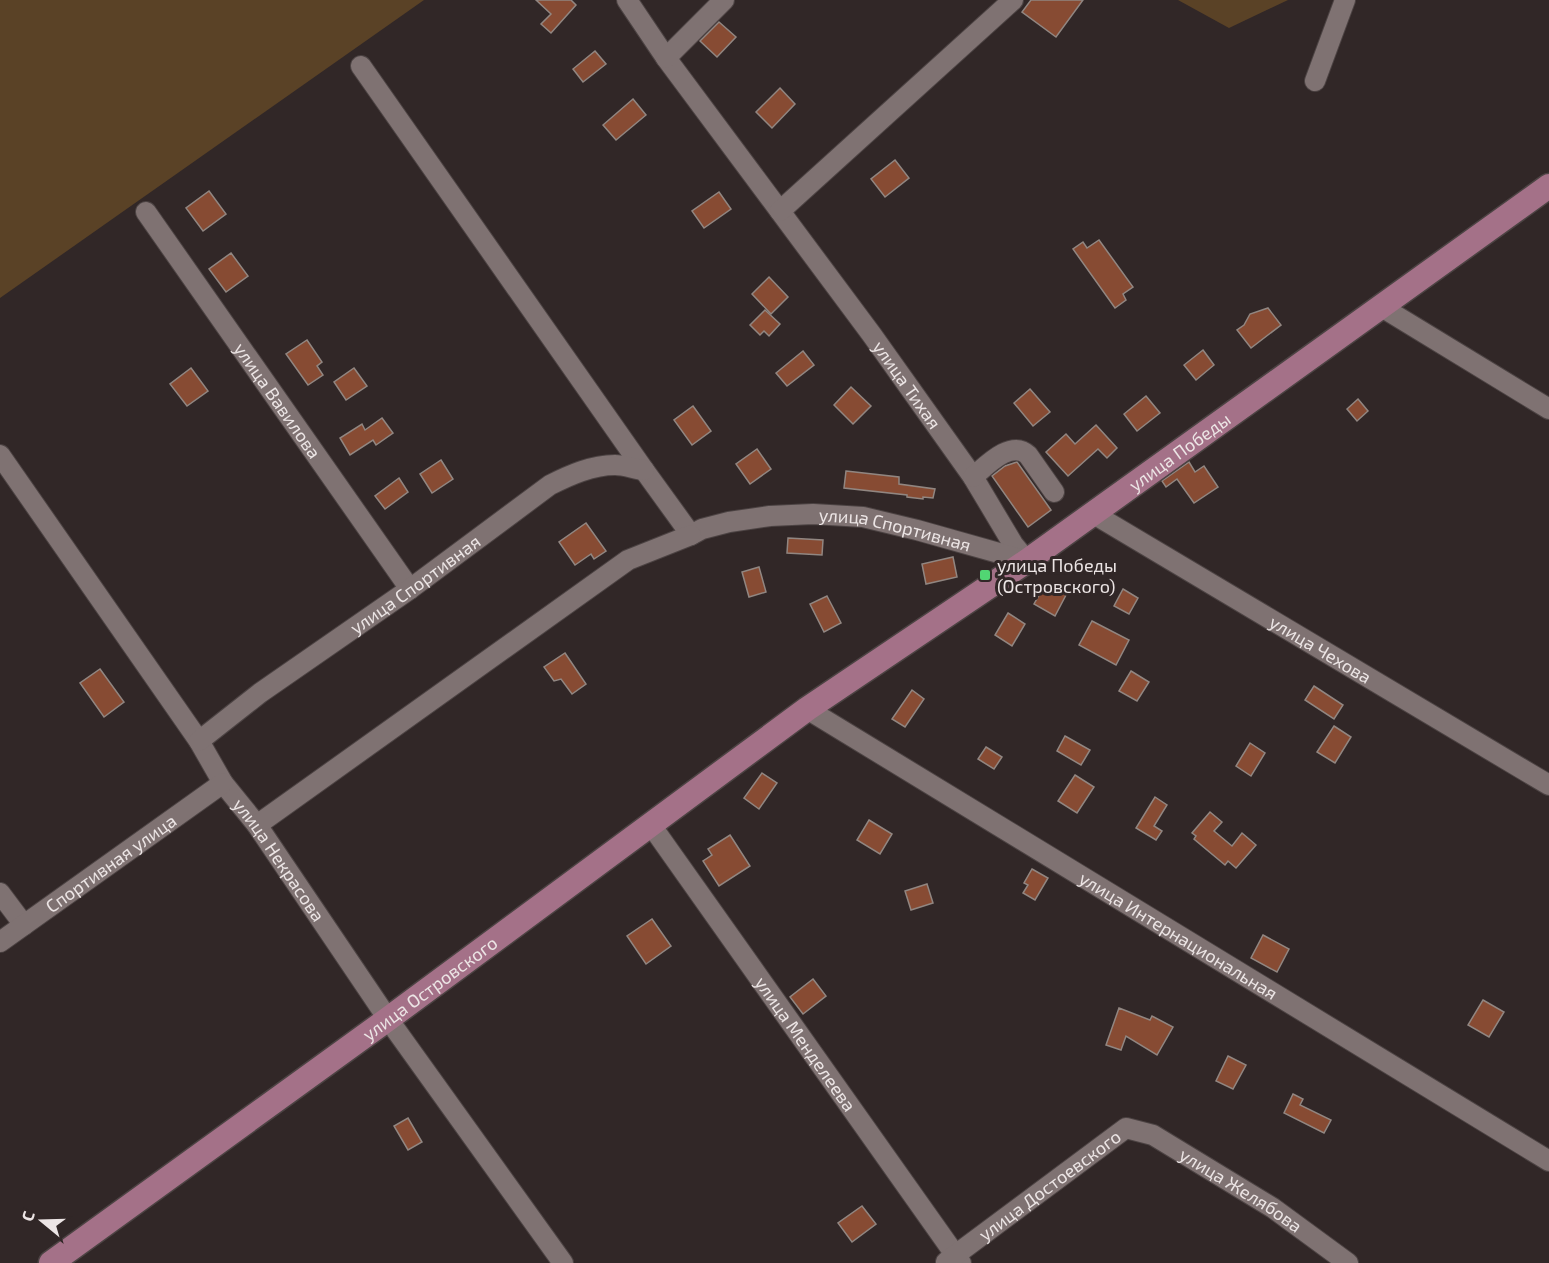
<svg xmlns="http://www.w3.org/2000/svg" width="1549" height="1263" font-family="'Exo 2',sans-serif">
  <rect width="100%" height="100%" fill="#312727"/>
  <g fill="#5a4226">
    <polygon points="0,0 424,0 0,298"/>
    <polygon points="1178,0 1288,0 1229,28"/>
  </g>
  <g fill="#874b33" stroke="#918681" stroke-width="1.5">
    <polygon points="536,0 571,0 576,5 551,33 541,24 551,14"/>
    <polygon points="1031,0 1083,0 1056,37 1022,12"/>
    <polygon points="719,22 736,37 717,57 700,41"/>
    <polygon points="595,51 606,64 583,82 573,69"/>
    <polygon points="780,88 795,104 772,128 756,112"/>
    <polygon points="633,99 646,115 616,140 603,125"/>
    <polygon points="895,160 909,178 885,197 871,179"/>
    <polygon points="209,191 226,214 203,231 186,208"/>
    <polygon points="719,192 731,209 704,228 692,211"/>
    <polygon points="1099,240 1133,287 1123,294 1126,300 1115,308 1073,249 1083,242 1087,248"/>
    <polygon points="231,253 248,276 226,292 209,269"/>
    <polygon points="769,277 788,297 771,314 752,294"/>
    <polygon points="1268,308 1281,325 1251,348 1237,330 1244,325 1250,314"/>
    <polygon points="765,310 780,324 769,336 764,331 760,335 750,325"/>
    <polygon points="307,340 322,362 317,366 323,375 308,385 286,354"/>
    <polygon points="1203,350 1214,365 1196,380 1184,365"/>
    <polygon points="803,351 814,365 787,386 776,373"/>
    <polygon points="191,368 208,391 187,406 170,384"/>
    <polygon points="354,368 367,386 346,400 334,382"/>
    <polygon points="851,387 871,406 853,424 834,405"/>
    <polygon points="1030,389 1050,412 1033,426 1014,403"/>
    <polygon points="1146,396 1160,413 1137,431 1124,414"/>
    <polygon points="1358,399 1368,411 1357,421 1347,409"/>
    <polygon points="693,406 711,431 692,445 674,420"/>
    <polygon points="382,418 393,433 376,445 373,440 350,455 340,438 362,424 365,430"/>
    <polygon points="1096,425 1117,448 1107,458 1098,449 1068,476 1046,452 1066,434 1075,444"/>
    <polygon points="757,449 771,469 750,484 736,464"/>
    <polygon points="441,460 453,479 432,493 420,474"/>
    <polygon points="1017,462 1051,510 1028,527 992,476 1005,466"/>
    <polygon points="1189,462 1195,472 1204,466 1218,487 1194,503 1177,479 1166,487 1162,481"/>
    <polygon points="846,471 899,477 899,484 935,489 933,498 923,497 923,499 907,497 907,495 844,488"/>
    <polygon points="399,478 408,492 385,509 375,496"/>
    <polygon points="586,523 606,551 594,559 591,554 575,565 559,542"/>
    <polygon points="788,538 823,540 822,555 787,553"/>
    <polygon points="953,557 957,577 926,584 922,564"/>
    <polygon points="759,567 766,592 749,597 742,572"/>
    <polygon points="1046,583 1066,595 1055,616 1034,604"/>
    <polygon points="1123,589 1138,598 1129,614 1114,606"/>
    <polygon points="827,596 841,623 824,632 810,604"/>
    <polygon points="1008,613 1025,624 1012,646 995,635"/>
    <polygon points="1092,621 1129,640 1116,665 1079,645"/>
    <polygon points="565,653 586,684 572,694 561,679 554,681 544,667"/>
    <polygon points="100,669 124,702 104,717 80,683"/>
    <polygon points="1131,671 1149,682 1137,701 1119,691"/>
    <polygon points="1314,686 1343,705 1334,719 1305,700"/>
    <polygon points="912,690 924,699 905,727 892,719"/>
    <polygon points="1334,726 1351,737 1335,763 1317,752"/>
    <polygon points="1065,736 1090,750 1081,765 1057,751"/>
    <polygon points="1250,743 1265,753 1251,776 1236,766"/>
    <polygon points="986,747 1002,757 994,769 978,759"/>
    <polygon points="762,773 777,783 759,809 744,798"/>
    <polygon points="1075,775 1094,787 1077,813 1058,801"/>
    <polygon points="1155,797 1167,805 1154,826 1162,831 1156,840 1136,828"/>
    <polygon points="1210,812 1222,822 1214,831 1232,846 1242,833 1256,845 1236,868 1228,861 1225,865 1194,839 1196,836 1192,833"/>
    <polygon points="869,820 892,834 880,854 857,840"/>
    <polygon points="730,835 750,866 719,886 703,861 712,855 708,849"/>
    <polygon points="1032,869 1048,878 1035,900 1023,893 1028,885 1024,883"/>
    <polygon points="927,884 933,903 911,910 905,891"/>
    <polygon points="652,919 671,946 646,964 627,936"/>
    <polygon points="1263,935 1289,949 1277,972 1251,958"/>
    <polygon points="813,979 826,996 803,1014 790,997"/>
    <polygon points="1483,1000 1504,1012 1489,1037 1468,1025"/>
    <polygon points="1119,1008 1150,1020 1152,1016 1173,1027 1157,1055 1126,1036 1121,1050 1106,1045"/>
    <polygon points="1228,1056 1246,1065 1233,1089 1216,1081"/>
    <polygon points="1293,1094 1303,1099 1300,1105 1331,1120 1324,1133 1284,1113"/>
    <polygon points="408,1118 422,1142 408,1150 394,1126"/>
    <polygon points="862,1206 876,1224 852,1242 838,1223"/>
  </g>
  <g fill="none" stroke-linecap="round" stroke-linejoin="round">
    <g stroke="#4c4343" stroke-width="22">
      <g id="minor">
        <path id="s1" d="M627,0L666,58L872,335L973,477L1013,544L1027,561"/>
        <polyline points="666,58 724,0"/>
        <path id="s2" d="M361,66L644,470L691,535L702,529L729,522L770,516L813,514L863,517L917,530L1027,561"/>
        <polyline points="1315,81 1345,0"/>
        <polyline points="780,211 1013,0"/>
        <path id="s3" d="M146,212L410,589"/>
        <polyline points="1380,306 1549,409"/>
        <path id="s4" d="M0,455L199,741L223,783L257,825L388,1019L563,1263"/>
        <path d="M973,477C986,466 1011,439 1028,455L1054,492"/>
        <path id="s5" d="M1092,513L1549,785"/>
        <path id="s6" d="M807,709L1549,1161"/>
        <path id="s7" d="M199,741L260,693L410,589L550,485C570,475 592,465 615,465C624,465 635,469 644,470"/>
        <polyline points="257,825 628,560 691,535"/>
        <path id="s8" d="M651,825L961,1263"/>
        <polyline points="0,893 24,925"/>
        <path id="s9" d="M0,942L223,783"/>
        <path id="s10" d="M946,1262L1126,1128L1153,1135L1273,1208L1348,1263"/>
      </g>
    </g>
    <g stroke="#4c4343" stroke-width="27">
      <g id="major">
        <path id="s11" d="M51,1263L388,1019L807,709L1027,561L1549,186"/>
      </g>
    </g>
    <use href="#minor" stroke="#7f7272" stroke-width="20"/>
    <use href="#major" stroke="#a47188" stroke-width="24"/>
  </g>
  <rect fill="#51d673" stroke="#312727" stroke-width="2" x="979" y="569" width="12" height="12" rx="3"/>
  <g text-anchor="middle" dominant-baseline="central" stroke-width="6" stroke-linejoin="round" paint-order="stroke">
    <g font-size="18" fill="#ece5e5" stroke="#312727">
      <text stroke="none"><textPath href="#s1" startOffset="476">улица Тихая</textPath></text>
      <text stroke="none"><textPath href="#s3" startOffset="230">улица Вавилова</textPath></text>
      <text stroke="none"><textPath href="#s11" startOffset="1390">улица Победы</textPath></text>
      <text stroke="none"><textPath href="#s2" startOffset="782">улица Спортивная</textPath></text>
      <text stroke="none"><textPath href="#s7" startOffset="267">улица Спортивная</textPath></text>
      <text stroke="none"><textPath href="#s5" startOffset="266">улица Чехова</textPath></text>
      <text stroke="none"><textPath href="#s4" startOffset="492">улица Некрасова</textPath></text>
      <text stroke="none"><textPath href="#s9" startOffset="136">Спортивная улица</textPath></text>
      <text stroke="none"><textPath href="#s6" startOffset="435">улица Интернациональная</textPath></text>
      <text stroke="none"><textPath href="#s11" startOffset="468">улица Островского</textPath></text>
      <text stroke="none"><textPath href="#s8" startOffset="268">улица Менделеева</textPath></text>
      <text stroke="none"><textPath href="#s10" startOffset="129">улица Достоевского</textPath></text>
      <text stroke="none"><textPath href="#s10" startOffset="356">улица Желябова</textPath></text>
    </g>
    <g font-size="18" fill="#ece5e5" stroke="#312727" text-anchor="start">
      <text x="997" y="565">улица Победы<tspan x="997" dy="21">(Островского)</tspan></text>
    </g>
  </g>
  <g transform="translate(42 1221) rotate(289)" stroke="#312727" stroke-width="4.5" paint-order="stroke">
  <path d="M0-4.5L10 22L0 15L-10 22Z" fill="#ece5e5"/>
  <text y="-9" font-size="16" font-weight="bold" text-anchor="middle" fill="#ece5e5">С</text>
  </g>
</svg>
